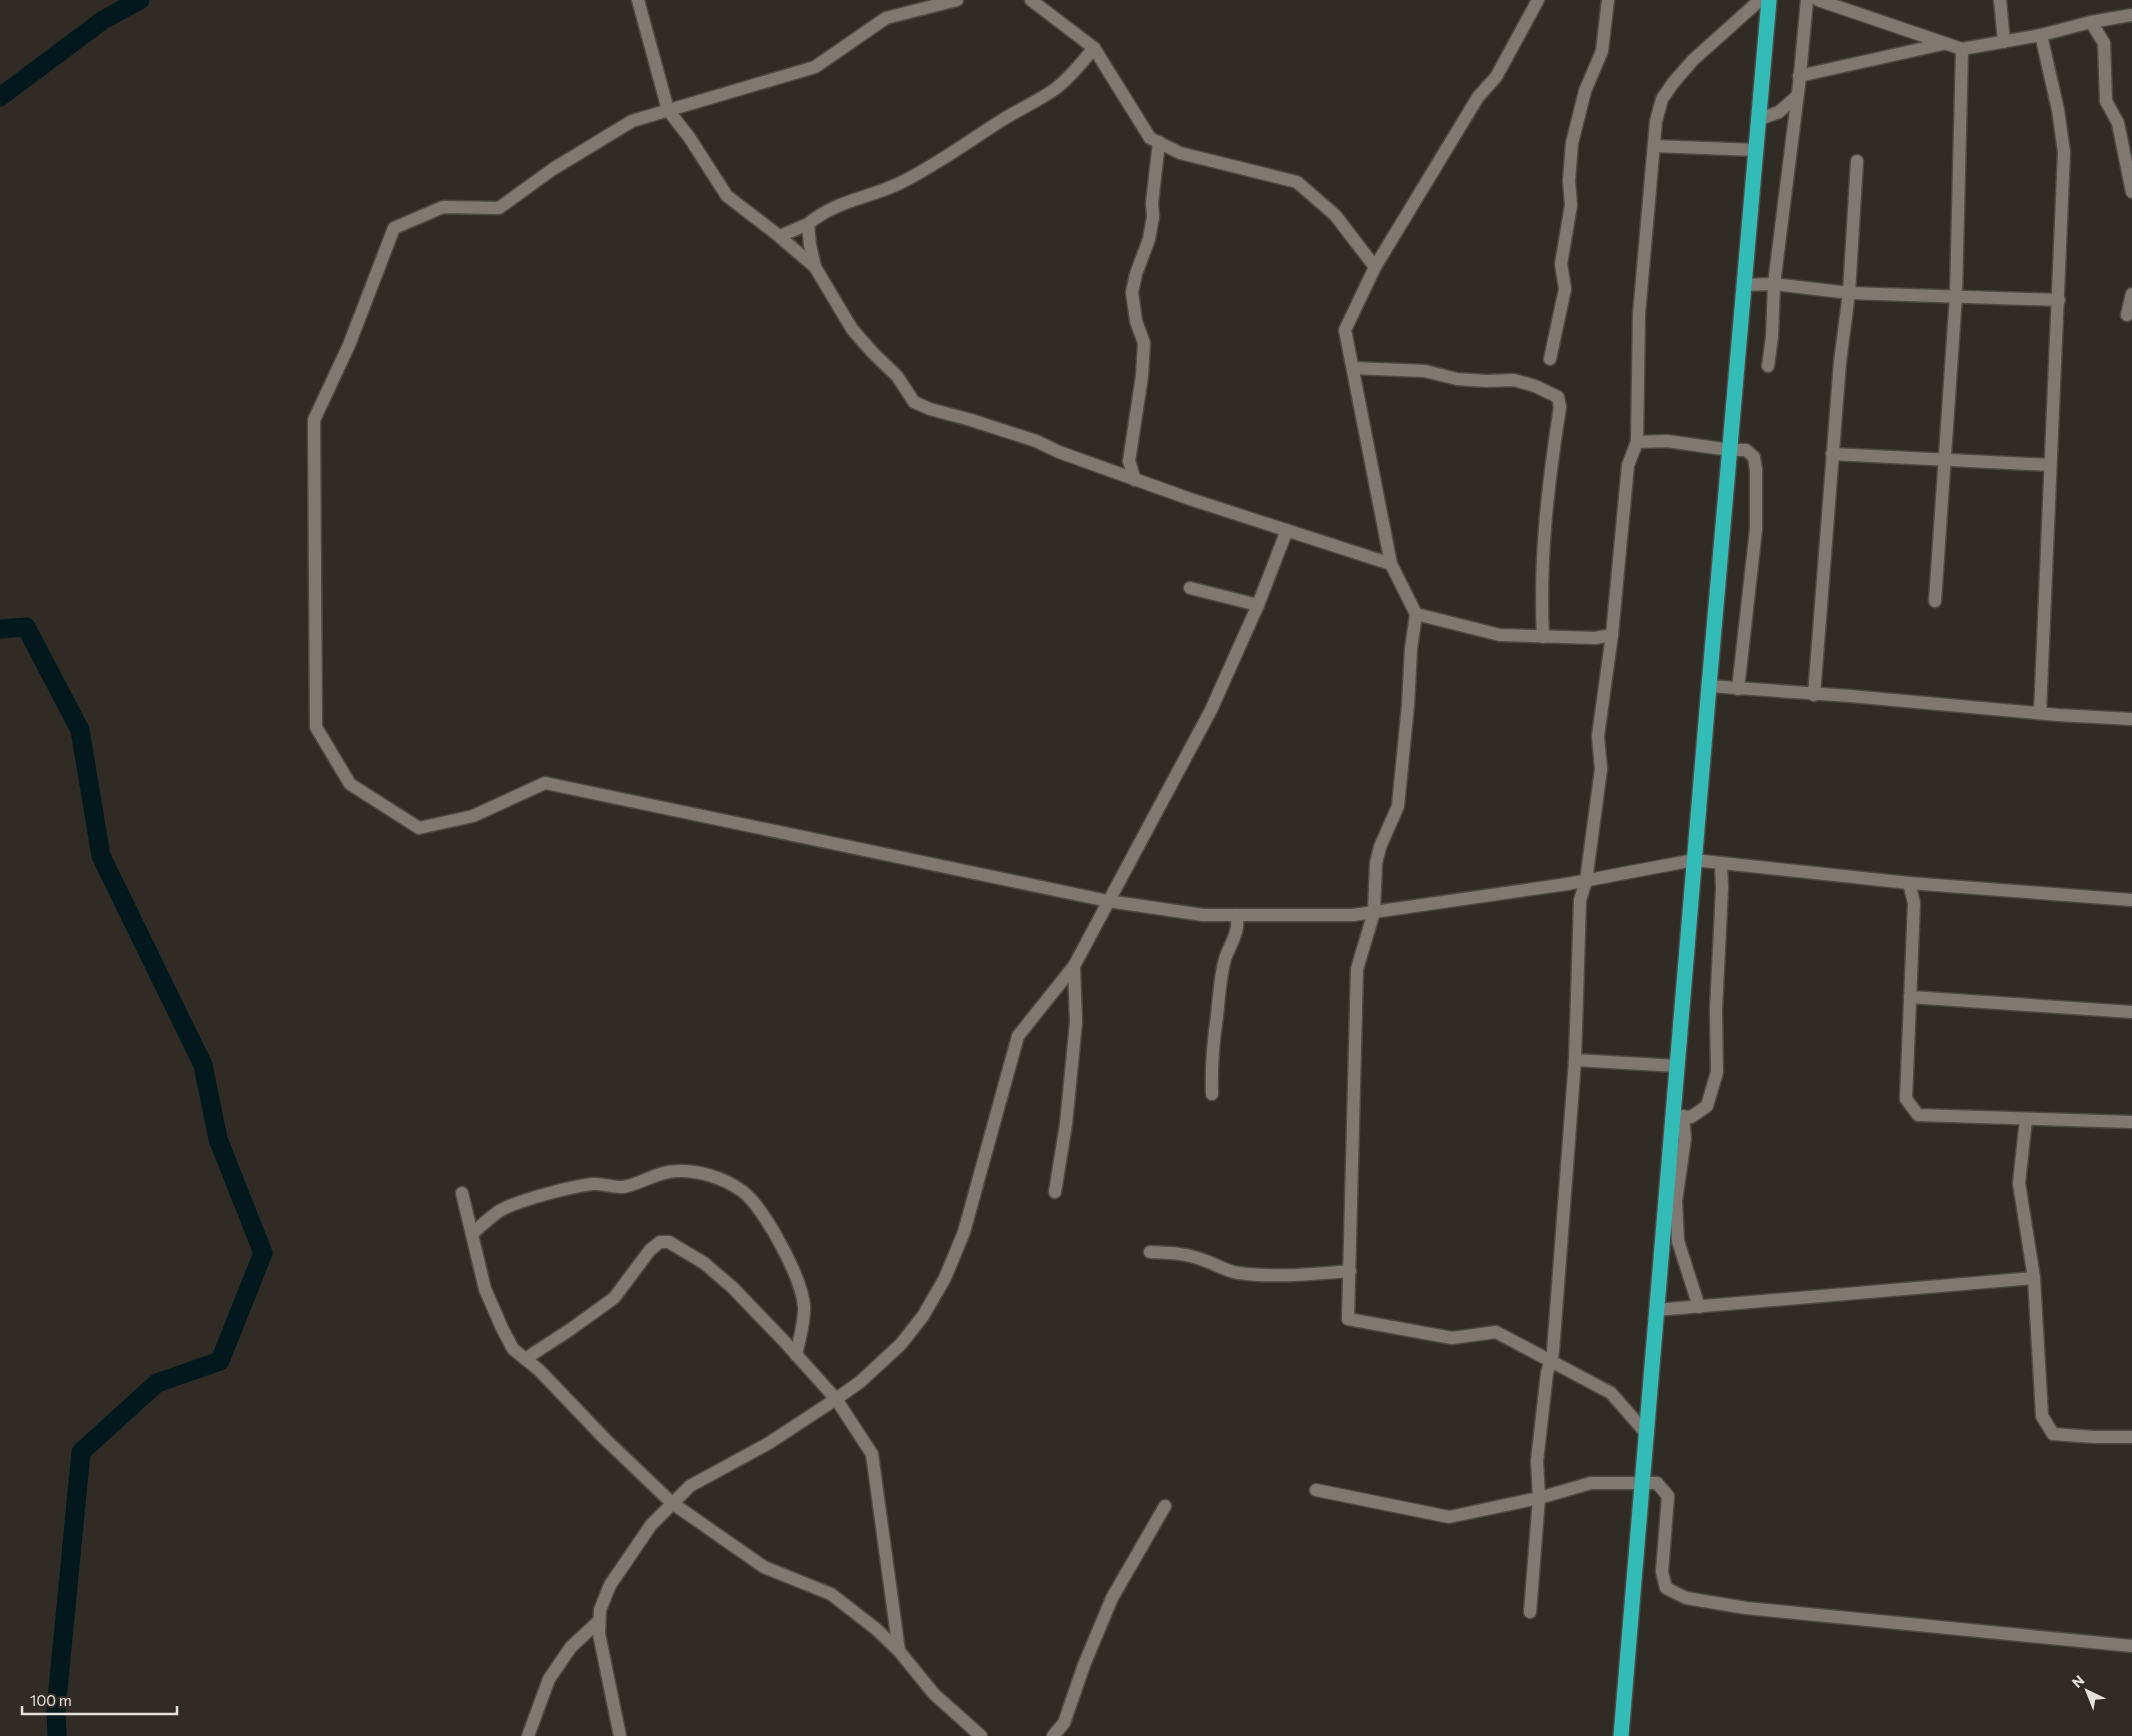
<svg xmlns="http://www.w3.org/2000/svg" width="2132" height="1736" font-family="Commissioner,sans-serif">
  <rect width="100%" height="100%" fill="#302b25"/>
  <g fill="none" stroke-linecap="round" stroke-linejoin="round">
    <g stroke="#02181c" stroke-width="19">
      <polyline points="0,97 103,20 140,0"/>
      <polyline points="0,629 26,627 80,730 101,856 203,1065 218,1139 263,1253 220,1361 157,1383 81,1452 56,1710 57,1736"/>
    </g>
    <g stroke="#4d4a44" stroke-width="15">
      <g id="minor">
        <polyline points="638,0 668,110 689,137 727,196 774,232 815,267 852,329 873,353 897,376 914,402 930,409 971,420 1036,441 1059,452 1190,499 1391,564"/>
        <polyline points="957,0 886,18 815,67 632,121 553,169 499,208 443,207 394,228 349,345 314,420 316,727 350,784 419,828 473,816 545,783 1108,901 1203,915 1353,915 1567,884 1694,860 1909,883 2132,900"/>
        <polyline points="1031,0 1094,48 1150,138 1180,153 1297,182 1335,215 1375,267"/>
        <polyline points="1538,0 1496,77 1478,97 1375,267 1345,330 1391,564 1416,614 1500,635 1595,638 1612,635 1628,465 1637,442 1667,441 1730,450 1746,450 1754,457 1756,470 1756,529 1738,689"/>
        <polyline points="1818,0 1962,49 2041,35 2091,22 2132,15"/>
        <polyline points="2000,0 2004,42"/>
        <polyline points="2091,22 2104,43 2106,101 2118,123 2132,192"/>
        <polyline points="1799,76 1943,44"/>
        <polyline points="1757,120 1779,112 1796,97"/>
        <polyline points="1654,146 1755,150"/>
        <polyline points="780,236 808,224"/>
        <path d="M815,267L810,245L808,224C835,201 868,198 898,184C933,167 966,143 999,122C1017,110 1037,102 1055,89C1070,78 1082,62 1094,48"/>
        <polyline points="1743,285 1774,284 1849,293 2059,300"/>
        <polyline points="2127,315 2132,294"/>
        <polyline points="1550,359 1565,289 1561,264 1571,205 1569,181 1572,143 1585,91 1602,51 1608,0"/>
        <polyline points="1768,366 1772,337 1774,284 1799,85 1807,0"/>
        <path d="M1353,368L1425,371L1457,379L1486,381L1514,380L1535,386L1558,397L1560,407C1548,483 1539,560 1543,637"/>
        <polyline points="1637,442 1639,314 1656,121 1662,99 1673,83 1693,60 1760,0"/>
        <polyline points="1832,454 2050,465"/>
        <polyline points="1135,480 1129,461 1142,376 1144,343 1136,321 1132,292 1136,274 1149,239 1153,217 1152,203 1159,142"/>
        <polyline points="1190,588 1258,605"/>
        <polyline points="1935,601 1956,295 1962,49"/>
        <polyline points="1416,614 1411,649 1408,705 1398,806 1380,847 1376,863 1374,912 1357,969 1348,1319 1452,1338 1496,1332 1611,1393 1646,1433"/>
        <polyline points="1709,686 1850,696 2058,715 2132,719"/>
        <polyline points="1814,695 1840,362 1849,293 1857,161"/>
        <polyline points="2040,713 2064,152 2058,110 2041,35"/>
        <polyline points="1909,883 1914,903 1906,1099 1918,1115 2132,1122"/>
        <polyline points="1910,997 2132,1012"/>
        <polyline points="1575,1060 1677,1066"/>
        <path d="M1212,1094C1211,1067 1213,1043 1217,1016C1219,997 1220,977 1225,959C1230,944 1241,930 1236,915"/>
        <polyline points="1673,1116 1691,1117 1707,1106 1717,1072 1716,1010 1722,888 1721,863"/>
        <polyline points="1683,1116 1685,1139 1676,1201 1678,1241 1699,1307"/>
        <polyline points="2026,1119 2019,1183 2034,1278 2042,1416 2053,1434 2094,1437 2132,1437"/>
        <polyline points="1055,1192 1066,1124 1076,1022 1074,966"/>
        <polyline points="462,1193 485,1289 502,1328 513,1349 539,1370 605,1439 672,1503 764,1567 831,1594 876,1629 899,1651"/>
        <path d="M472,1234C481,1226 491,1216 501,1210C519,1200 573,1186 593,1184C603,1183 612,1188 623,1187C641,1184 658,1171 677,1171C699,1170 724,1178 742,1191C764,1207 802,1278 804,1306C805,1322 799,1340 796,1355"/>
        <path d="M1150,1252C1168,1253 1186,1253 1203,1260C1216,1264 1225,1271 1239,1273C1275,1278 1313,1274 1350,1271"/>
        <polyline points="1656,1310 2034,1278"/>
        <polyline points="525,1359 571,1329 614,1298 650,1250 660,1242 669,1242 704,1263 732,1287 783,1340 836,1399 872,1454 899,1651 934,1694 981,1736"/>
        <polyline points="1316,1490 1449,1517 1539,1498 1591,1483 1657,1483 1668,1496 1662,1572 1666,1588 1686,1598 1746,1608 2132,1646"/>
        <polyline points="1530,1612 1539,1498 1537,1461 1547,1373 1553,1352 1575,1060 1580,900 1586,881 1601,769 1598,736 1612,635"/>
        <polyline points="528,1736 549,1679 571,1647 599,1621"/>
        <polyline points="620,1736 599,1634 600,1610 610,1585 651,1525 690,1486 769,1443 836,1399 860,1382 901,1344 923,1316 945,1278 964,1232 1018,1036 1074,966 1211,710 1258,605 1287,530"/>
        <polyline points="1053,1736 1064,1723 1084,1665 1112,1598 1165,1506"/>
      </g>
    </g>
    <g stroke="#4d4a44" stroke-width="18">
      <polyline id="highway" points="1621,1736 1709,686 1769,0"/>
    </g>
    <use href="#minor" stroke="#7f7971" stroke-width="12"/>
    <use href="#highway" stroke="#33bcb7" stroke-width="15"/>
  </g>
  <g transform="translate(2087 1691) rotate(317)" stroke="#302b25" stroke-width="4" paint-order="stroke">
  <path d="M0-4L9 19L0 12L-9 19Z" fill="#e5e2de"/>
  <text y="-8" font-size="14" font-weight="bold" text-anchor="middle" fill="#e5e2de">N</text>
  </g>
  <path d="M22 1706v8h155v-8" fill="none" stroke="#e5e2de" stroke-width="2.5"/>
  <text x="30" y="1706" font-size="15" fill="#e5e2de" stroke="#302b25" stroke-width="4" paint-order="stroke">100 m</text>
</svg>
